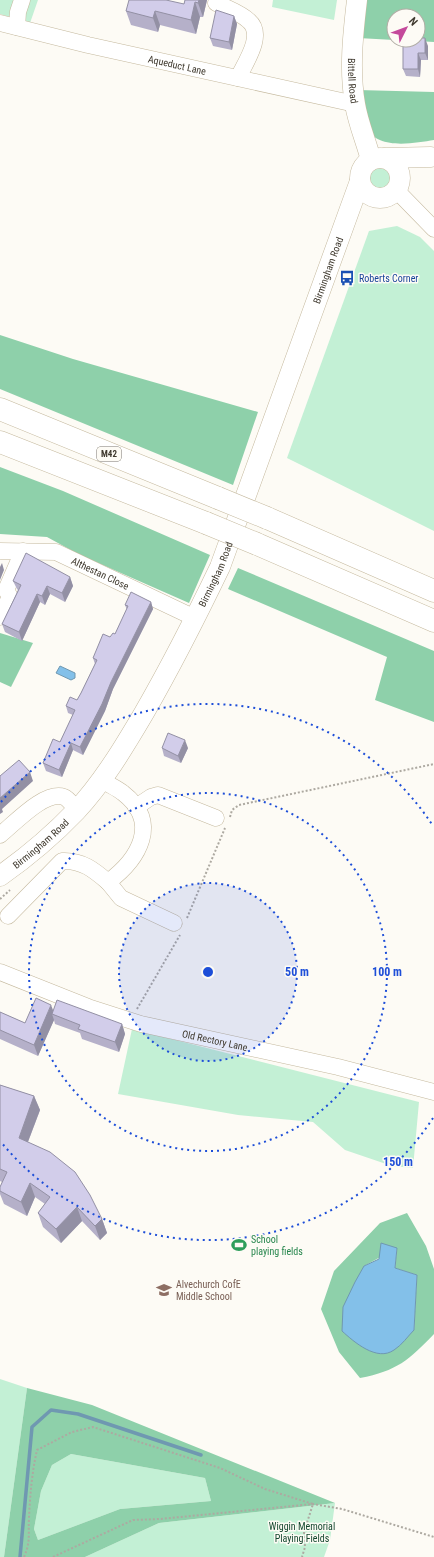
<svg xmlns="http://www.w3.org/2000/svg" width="434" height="1557" font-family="'Roboto Condensed',sans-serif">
  <rect width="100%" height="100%" fill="#fdfbf5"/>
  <g fill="#c3f0d5">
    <polygon points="0,0 38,0 30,23 0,14"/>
    <polygon points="273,0 337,0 334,20 272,7"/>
    <path d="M368,166H392C409,190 371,207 365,181C363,175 364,172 368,166Z"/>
    <polygon points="397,226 420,237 434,251 434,531 287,458 369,231"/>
    <polygon points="132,1029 419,1102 413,1168 392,1166 345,1150 313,1122 238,1115 118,1094"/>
    <polygon points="0,1379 27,1388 4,1557 0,1557"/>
    <polygon points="71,1454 205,1478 211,1501 120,1509 38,1540 34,1529 41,1491 52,1465"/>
    <polygon points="335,1503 330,1540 324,1557 85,1557 159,1523"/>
  </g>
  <g fill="#8ed0aa" fill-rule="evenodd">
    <polygon points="362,0 434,0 434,42 400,40 418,40 418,16 394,16 394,40 358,38"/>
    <path d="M358,90L434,92V140C414,143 376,151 366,126C361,115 360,101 358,90Z"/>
    <polygon points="0,335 73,359 258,412 233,485 0,389"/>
    <polygon points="0,467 63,491 210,555 189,603 80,555 47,537 0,534"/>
    <polygon points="238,568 434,651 434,722 375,700 387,657 228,589"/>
    <polygon points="0,633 33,643 11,687 0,682"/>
    <path d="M407,1213L426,1246L434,1269V1334C409,1360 397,1371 360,1378L339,1352L321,1309L334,1271L380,1223ZM397,1248L395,1268L417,1275L414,1330L364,1266Z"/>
    <path d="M27,1388L92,1405L335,1503L159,1523L85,1557H4ZM71,1454L205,1478L211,1501L120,1509L38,1540L34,1529L41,1491L52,1465Z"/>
  </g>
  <g fill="#83c0e9" stroke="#6f98b1">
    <polygon points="60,666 75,673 75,678 71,680 56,673"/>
    <path d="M381,1243L397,1248L395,1268L417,1275L414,1330C408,1336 402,1345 394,1350C377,1362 354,1342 342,1331L343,1307L355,1282L364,1266L379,1259Z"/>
  </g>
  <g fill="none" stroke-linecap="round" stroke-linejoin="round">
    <polyline stroke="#6f98b1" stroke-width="3.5" points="20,1557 32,1427 51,1410 78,1414 201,1455"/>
    <g stroke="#c5b99e" stroke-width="17">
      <g id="minor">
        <path d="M216,3C227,8 241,13 249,21C265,35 245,63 238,78"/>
        <path id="s1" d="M0,23L88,45L355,104"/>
        <polyline points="17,27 18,12 22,0"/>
        <polyline points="396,190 434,229"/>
        <path id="s2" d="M0,551L56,552L195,618"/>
        <polyline points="0,617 10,597 6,590 23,551"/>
        <path d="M102,780C109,785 117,788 123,793C161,822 139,859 108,882L121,898L174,923"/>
        <polyline points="136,807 151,797 158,795 216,818"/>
        <path d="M0,835C15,823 45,790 64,797C69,799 73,806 77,810"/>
        <path d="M8,916L62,861C82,860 94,870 108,882"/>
        <path id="s3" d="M0,972L88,1007L141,1024L338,1067L434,1092"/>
      </g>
    </g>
    <g stroke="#c5b99e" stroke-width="21">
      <g id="major">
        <path id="s4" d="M357,0C353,34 349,69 355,104C358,123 366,141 371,160"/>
        <polyline points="384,158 431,157"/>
        <circle cx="380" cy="178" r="20"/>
        <path id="s5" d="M0,876C27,857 53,835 76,811C103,782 124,747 144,713C171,666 196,617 220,567L360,181"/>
      </g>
    </g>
    <g stroke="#c5b99e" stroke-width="23">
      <g id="highway">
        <polyline points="0,409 218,498"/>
        <polyline points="0,442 206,523"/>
        <polyline points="267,518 434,591"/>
        <polyline points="257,544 434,621"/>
      </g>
    </g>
    <g stroke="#ada9a1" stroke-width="2" stroke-dasharray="2 2" stroke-linecap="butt">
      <polyline points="230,817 232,810 239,805 434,764"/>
      <polyline points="0,899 10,890"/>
      <polyline points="187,918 225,828"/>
      <polyline points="137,1009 180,935"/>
      <path d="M24,1557C31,1541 28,1534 29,1518C30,1495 32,1472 37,1450L72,1432L93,1427L220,1468L265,1489L313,1504L304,1532L305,1547L302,1557"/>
      <polyline points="53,1557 133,1520 160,1519 313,1504 342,1509 434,1537"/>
    </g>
    <use href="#minor" stroke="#fff" stroke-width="16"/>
    <use href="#major" stroke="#fff" stroke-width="20"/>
    <use href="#highway" stroke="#fff" stroke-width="22"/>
    <g stroke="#c5b99e" stroke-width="23" stroke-linecap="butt">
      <g id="highway-bridge">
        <polyline points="218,498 267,518"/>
        <polyline points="206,523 257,544"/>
      </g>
    </g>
    <use href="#highway-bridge" stroke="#fff" stroke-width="22"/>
  </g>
  <g fill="#b5b0c9">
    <polygon points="185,0 207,0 203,17 200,17 196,34 160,25 158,32 131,25 126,11 184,4"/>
    <polygon points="234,16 237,24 232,50 213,46 210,38"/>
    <polygon points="403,40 428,46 428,60 421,60 420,77 406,76 403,69"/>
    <polygon points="70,577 73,586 65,602 50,594 45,605 40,602 22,641 5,632 2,624 18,590 17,589 13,581"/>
    <polygon points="151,602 153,609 113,689 105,711 83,755 73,750 62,777 46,771 43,763 60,742 73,715 68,713 66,706 77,700 81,693 95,664 93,658 110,637 115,634 127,610 125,605"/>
    <polygon points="162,748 188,748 181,763 164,756"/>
    <polygon points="53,1010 122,1024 125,1034 119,1052 82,1039 80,1033 55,1024 54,1020 38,1056 0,1039 0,1012 25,1023"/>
    <polygon points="0,1085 34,1096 40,1110 28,1142 102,1219 107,1233 100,1240 82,1221 61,1243 43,1227 38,1213 45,1204 35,1197 27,1216 4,1204 0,1194 0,1187 2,1182 0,1181"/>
  </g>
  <g fill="#9390a4">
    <polygon points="199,0 207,0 203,17 198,3"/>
    <polygon points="195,2 200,17 196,34 191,20"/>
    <polygon points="155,11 160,25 158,32 153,18"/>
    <polygon points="234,16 237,24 232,50 229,42"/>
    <polygon points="425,38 428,46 428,60 425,53"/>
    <polygon points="418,53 421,60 420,77 418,69"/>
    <polygon points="2,563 4,570 0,580 0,567"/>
    <polygon points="70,577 73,586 65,602 62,593"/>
    <polygon points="47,586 50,594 45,605 42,596"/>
    <polygon points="37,594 40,602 22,641 19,632"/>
    <polygon points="151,602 153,609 113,689 105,711 83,755 80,747 111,682"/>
    <polygon points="185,740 188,748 181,763 178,756"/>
    <polygon points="71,743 73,750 62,777 59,770"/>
    <polygon points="30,772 33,781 2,809 3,812 0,814 0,798"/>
    <polygon points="51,1005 55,1015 52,1014 54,1020 38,1056 34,1045"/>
    <polygon points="122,1024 125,1034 119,1052 115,1042"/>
    <polygon points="34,1096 40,1110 24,1152 19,1138"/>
    <polygon points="30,1183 35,1197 27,1216 21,1202"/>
    <polygon points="77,1207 82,1221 61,1243 56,1229"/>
    <polygon points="102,1219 107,1233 100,1240 95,1226"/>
  </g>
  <g fill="#d2cdea" stroke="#9390a4">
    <polygon points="129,0 166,0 184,4 185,0 199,0 198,3 195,2 191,20 155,11 153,18 126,11"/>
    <polygon points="216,10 234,16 229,42 210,38"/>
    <polygon points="418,38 425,38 425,53 418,53 418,69 403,69 403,40 418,40"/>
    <polygon points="26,553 70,577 62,593 47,586 42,596 37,594 19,632 2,624 21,585 13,581"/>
    <polygon points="131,592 151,602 111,682 102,704 80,747 71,743 59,770 43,763 53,739 60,742 75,710 66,706 70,697 77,700 81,693 97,660 93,658 103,634 110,637 113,633 115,634 128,606 125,605"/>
    <polygon points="168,733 185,740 178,756 162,748"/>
    <polygon points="19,760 30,772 0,798 0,776"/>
    <polygon points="36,998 51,1005 34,1045 0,1030 0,1012 25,1023"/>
    <polygon points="57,1000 122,1024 115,1042 78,1029 80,1025 52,1014"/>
    <polygon points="0,1085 34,1096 19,1138 50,1152 75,1172 90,1195 102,1219 95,1226 77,1207 56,1229 38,1213 50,1197 30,1183 21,1202 0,1191 0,1187 7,1172 0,1169"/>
  </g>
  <circle cx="208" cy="972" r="89" fill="#1d4ed8" fill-opacity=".12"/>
  <g fill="none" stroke="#1d4ed8" stroke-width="2" stroke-dasharray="2 4">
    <circle cx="208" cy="972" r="89"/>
    <circle cx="208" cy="972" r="179"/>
    <path d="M433 1118A268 268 0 0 1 1 1142M1 802A268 268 0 0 1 433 826"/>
  </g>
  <defs>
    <g id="bus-bare" transform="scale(1.2)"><path d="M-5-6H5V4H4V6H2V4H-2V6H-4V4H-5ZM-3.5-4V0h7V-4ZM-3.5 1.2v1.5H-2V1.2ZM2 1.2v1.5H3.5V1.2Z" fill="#1a4fb4" stroke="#fdfbf5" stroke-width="2.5" paint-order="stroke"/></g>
    <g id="stadium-bare" transform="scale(1.2)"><path d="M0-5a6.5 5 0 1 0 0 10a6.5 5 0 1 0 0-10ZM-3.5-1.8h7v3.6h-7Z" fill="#2e9e5b" stroke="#fdfbf5" stroke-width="2.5" paint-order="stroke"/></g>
    <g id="school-bare" transform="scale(1.2)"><path d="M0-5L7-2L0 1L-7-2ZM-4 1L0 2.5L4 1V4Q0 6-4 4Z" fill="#8d6e63" stroke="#fdfbf5" stroke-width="2.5" paint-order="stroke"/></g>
  </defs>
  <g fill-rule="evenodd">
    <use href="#bus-bare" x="347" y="278"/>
    <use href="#stadium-bare" x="239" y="1245"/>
    <use href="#school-bare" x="164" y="1290"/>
  </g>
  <g text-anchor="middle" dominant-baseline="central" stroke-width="3" stroke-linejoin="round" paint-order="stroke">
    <rect fill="#fdfbf5" stroke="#78736a" stroke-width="1" x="97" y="447" width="24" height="14" rx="3"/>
    <g font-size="9" font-weight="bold" fill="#3f392e">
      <text x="109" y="454">M42</text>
    </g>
    <g font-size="10" fill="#3f392e" stroke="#fdfbf5">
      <text stroke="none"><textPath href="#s1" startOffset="182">Aqueduct Lane</textPath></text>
      <text stroke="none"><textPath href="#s4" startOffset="81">Bittell Road</textPath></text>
      <text stroke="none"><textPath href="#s5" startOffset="700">Birmingham Road</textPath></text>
      <text stroke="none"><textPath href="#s2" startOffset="105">Althestan Close</textPath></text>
      <text stroke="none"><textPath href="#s5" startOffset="376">Birmingham Road</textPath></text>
      <text stroke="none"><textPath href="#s5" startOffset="52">Birmingham Road</textPath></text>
      <text stroke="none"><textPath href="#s3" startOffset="226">Old Rectory Lane</textPath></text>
    </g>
    <g font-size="10" fill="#164399" stroke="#fdfbf5" text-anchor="start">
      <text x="359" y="278">Roberts Corner</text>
    </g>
    <g font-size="10" fill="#27864d" stroke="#fdfbf5" text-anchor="start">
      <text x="251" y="1239">School<tspan x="251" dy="12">playing fields</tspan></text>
    </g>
    <g font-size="10" fill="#785e54" stroke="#fdfbf5" text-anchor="start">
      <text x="176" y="1284">Alvechurch CofE<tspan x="176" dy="12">Middle School</tspan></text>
    </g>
    <g font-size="10" fill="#13472e" stroke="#fdfbf5">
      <text x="302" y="1526">Wiggin Memorial<tspan x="302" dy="12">Playing Fields</tspan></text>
    </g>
  </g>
  <circle cx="208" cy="972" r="6" fill="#1d4ed8" stroke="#fdfbf5" stroke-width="2"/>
  <g font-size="12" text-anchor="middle" font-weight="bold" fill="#1d4ed8" stroke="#fdfbf5" stroke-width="3" stroke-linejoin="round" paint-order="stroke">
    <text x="297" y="976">50 m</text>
    <text x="387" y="976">100 m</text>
    <text x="398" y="1166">150 m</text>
  </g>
  <g transform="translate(406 28) rotate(48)"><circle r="19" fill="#fdfbf5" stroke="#b1ada5"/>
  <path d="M0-3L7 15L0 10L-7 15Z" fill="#c4499b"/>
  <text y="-6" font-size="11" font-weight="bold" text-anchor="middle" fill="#3f392e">N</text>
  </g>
</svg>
